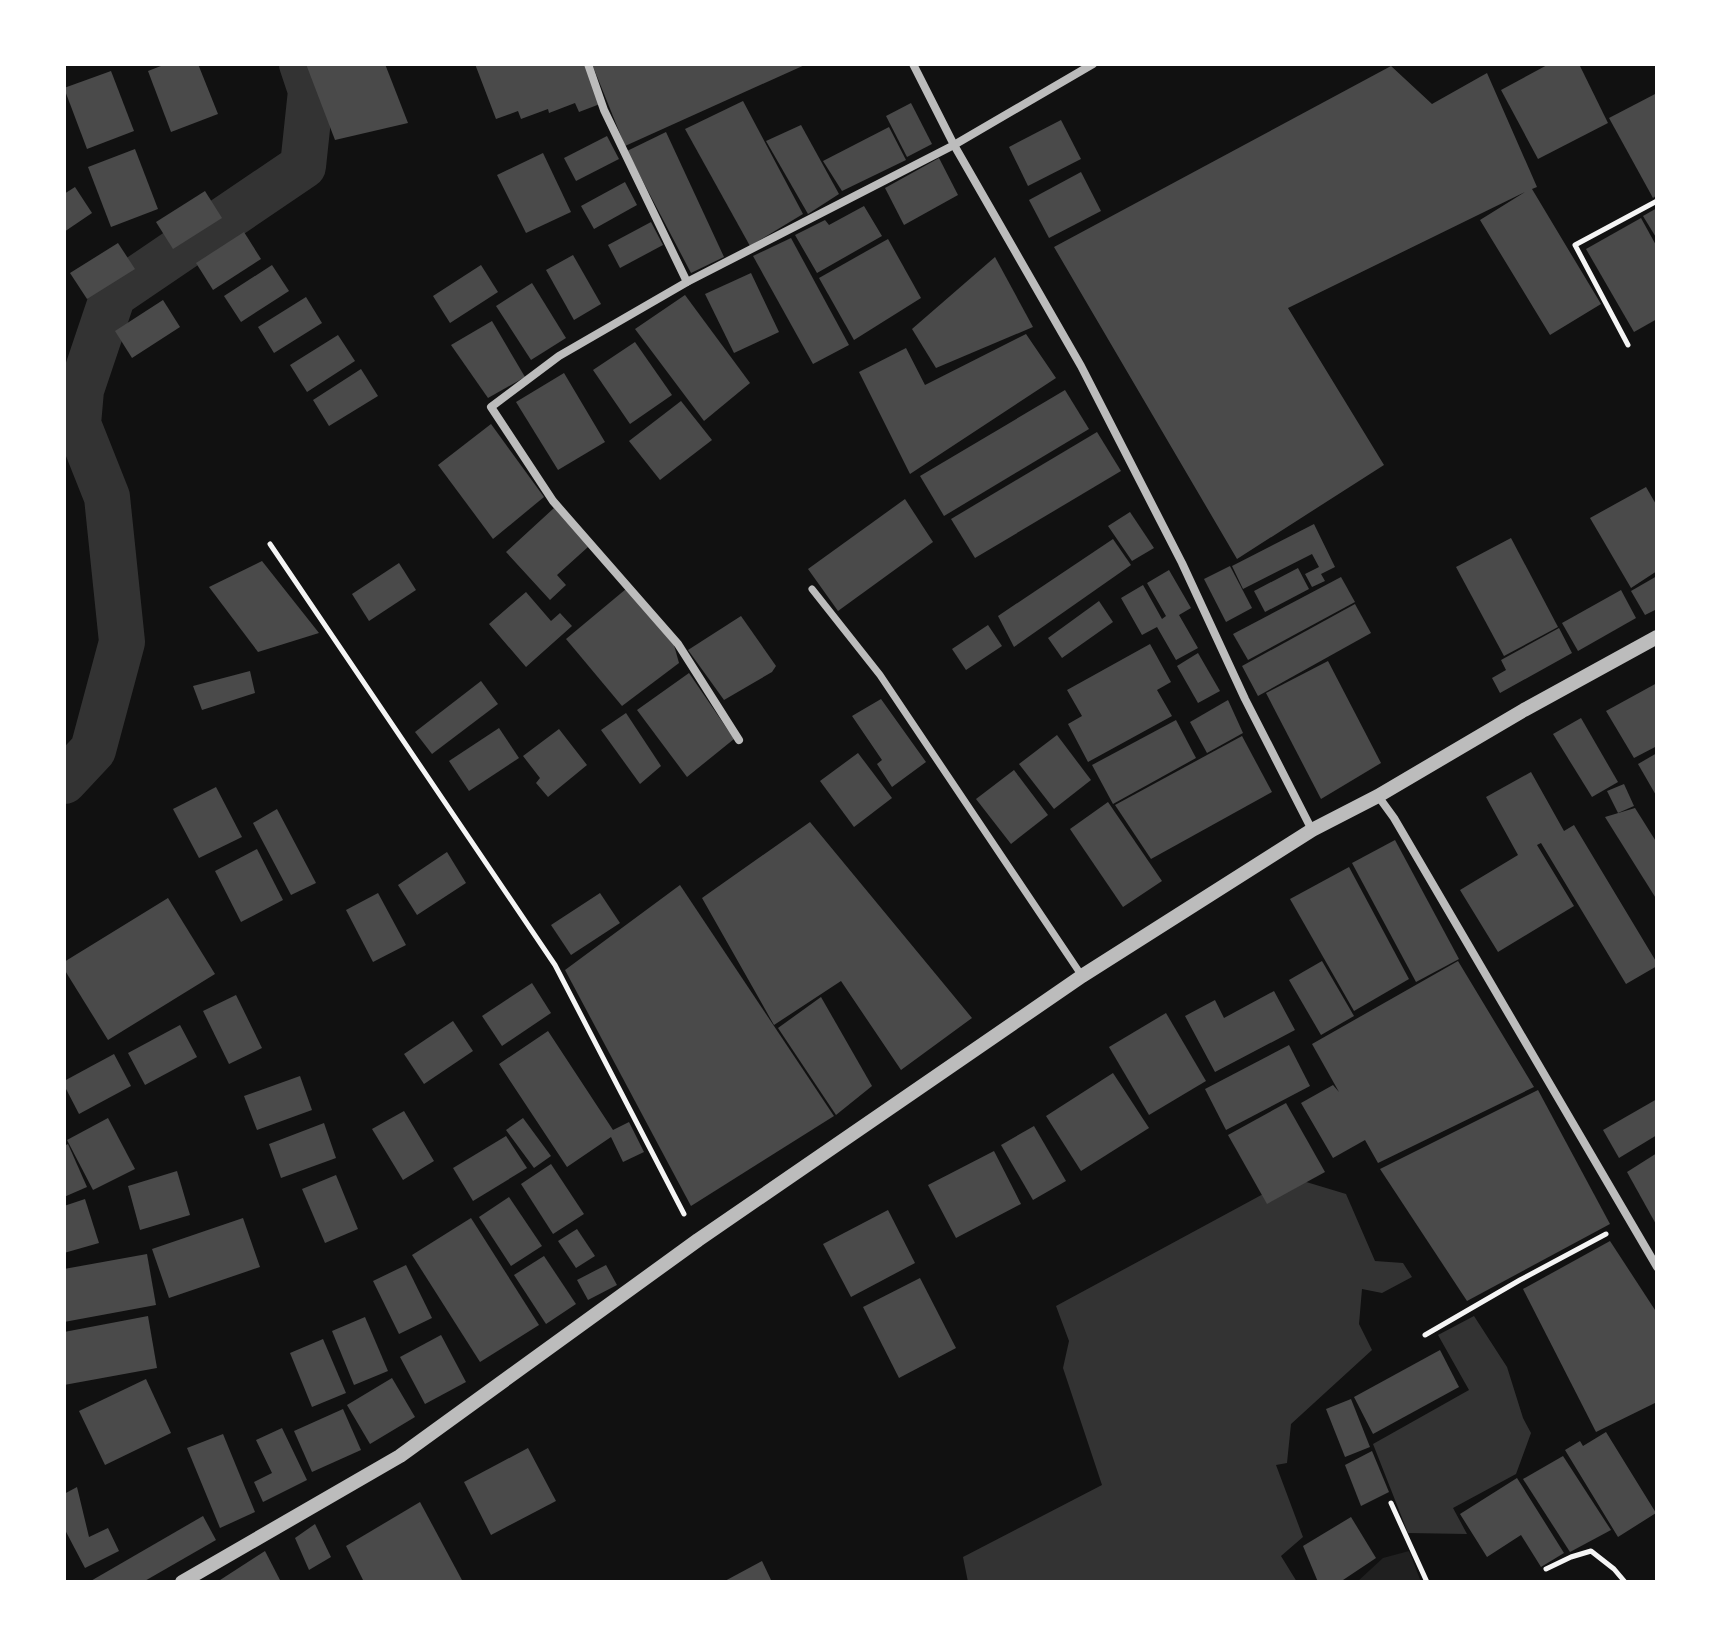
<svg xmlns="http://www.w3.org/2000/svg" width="1721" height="1646" font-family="Commissioner,sans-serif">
  <rect width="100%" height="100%" fill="#111"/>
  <polygon fill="#202020" points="1409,1551 1421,1582 1357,1582 1383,1558"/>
  <g fill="#333">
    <polygon points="1293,1178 1346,1194 1375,1261 1403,1263 1412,1277 1382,1293 1362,1289 1359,1324 1372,1350 1291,1424 1287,1463 1276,1465 1303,1537 1281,1556 1297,1582 968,1582 963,1557 1102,1485 1063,1368 1069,1341 1056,1306"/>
    <polygon points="1474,1316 1507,1367 1523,1418 1531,1433 1516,1474 1453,1508 1467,1534 1408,1533 1373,1444 1469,1390 1438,1335"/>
  </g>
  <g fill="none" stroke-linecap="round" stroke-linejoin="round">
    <polyline stroke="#333" stroke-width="46" points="64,781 93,750 122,642 107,497 78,424 81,390 113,295 303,166 311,91 302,64"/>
  </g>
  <g fill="#4a4a4a">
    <polygon points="166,64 198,64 218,114 171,132 148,71"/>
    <polygon points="306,64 385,64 408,123 335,140"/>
    <polygon points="475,64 585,64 600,104 579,112 575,103 549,113 548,109 521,119 518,111 496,119"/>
    <polygon points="592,64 807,64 625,146"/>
    <polygon points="1549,64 1579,64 1608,123 1538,159 1501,90"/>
    <polygon points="1391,66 1432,104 1487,73 1537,187 1532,189 1601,304 1550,335 1480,220 1525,192 1288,308 1384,465 1237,559 1054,247"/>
    <polygon points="111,71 134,131 87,149 64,88"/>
    <polygon points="1657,93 1657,195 1653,198 1609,118"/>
    <polygon points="743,101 803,214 750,246 685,129"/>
    <polygon points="911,103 932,144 907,157 886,116"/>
    <polygon points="1061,120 1081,159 1028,186 1009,147"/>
    <polygon points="801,125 839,194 808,214 766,141"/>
    <polygon points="889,127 906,160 842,191 823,161"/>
    <polygon points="666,132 724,257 691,273 627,151"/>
    <polygon points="607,136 619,159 576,181 564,158"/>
    <polygon points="135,149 158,209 111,227 88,167"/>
    <polygon points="543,153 571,212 526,233 497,175"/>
    <polygon points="939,158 958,195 904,225 885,188"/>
    <polygon points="1081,172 1101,211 1049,238 1029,200"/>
    <polygon points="625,182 637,205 594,229 581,206"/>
    <polygon points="75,187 92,213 64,232 64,194"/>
    <polygon points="205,191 222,218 173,249 156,222"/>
    <polygon points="864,206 882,236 817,273 795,235 825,220 829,225"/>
    <polygon points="1657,208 1657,239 1643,216"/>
    <polygon points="1641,218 1657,247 1657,319 1634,332 1586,249"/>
    <polygon points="651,222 663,245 620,268 608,245"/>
    <polygon points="244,232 261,259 213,290 196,263"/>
    <polygon points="791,238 849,345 813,364 753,256"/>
    <polygon points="888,239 921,298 854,340 819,278"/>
    <polygon points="118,243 135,269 87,299 70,273"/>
    <polygon points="573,255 601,304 574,320 546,270"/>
    <polygon points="995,257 1033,327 936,368 912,329"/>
    <polygon points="272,265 289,291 241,322 224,296"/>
    <polygon points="481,265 498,292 450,323 433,296"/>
    <polygon points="751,273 779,332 734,353 705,294"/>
    <polygon points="532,283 566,338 531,360 496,306"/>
    <polygon points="685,295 750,383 704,421 635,329"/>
    <polygon points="306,297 322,323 274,353 258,327"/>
    <polygon points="163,300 180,327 132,358 115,331"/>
    <polygon points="492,321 525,377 488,398 451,345"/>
    <polygon points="1026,334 1056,378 910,474 859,372 906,348 925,385"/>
    <polygon points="338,335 355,361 307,392 290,365"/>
    <polygon points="635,342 672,395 630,424 593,370"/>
    <polygon points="361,369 378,396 329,426 313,400"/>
    <polygon points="564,373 605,442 558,470 516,402"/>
    <polygon points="1065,390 1089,429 944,516 920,476"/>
    <polygon points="681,401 712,440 660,480 629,441"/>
    <polygon points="491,424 544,497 493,539 438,465"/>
    <polygon points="1097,432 1121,471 975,558 951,519"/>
    <polygon points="1646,487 1657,506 1657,571 1631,588 1590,518"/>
    <polygon points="905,499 933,542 838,611 808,569"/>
    <polygon points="554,508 588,547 557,575 566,585 550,600 506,552"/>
    <polygon points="1130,512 1154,548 1132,561 1108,526"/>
    <polygon points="1314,524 1335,567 1321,574 1325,581 1312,587 1305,574 1319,567 1312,554 1243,589 1232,566"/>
    <polygon points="1511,538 1558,627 1504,656 1456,567"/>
    <polygon points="1113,539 1131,565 1014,647 998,616"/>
    <polygon points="262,561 319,633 258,652 209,587"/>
    <polygon points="399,563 416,590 369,621 352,594"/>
    <polygon points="1230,566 1252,608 1226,622 1204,579"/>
    <polygon points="1298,568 1309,589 1265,612 1254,591"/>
    <polygon points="1169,570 1191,608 1179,615 1198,648 1176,660 1157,627 1142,635 1121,598 1143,585 1162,619 1166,616 1147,583"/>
    <polygon points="1657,576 1657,609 1645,615 1631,591"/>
    <polygon points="1341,577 1355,602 1248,660 1233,634"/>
    <polygon points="626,589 674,645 679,663 622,706 566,639"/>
    <polygon points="1621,590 1636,618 1578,651 1562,623"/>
    <polygon points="526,592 551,621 560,613 572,626 526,667 489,624"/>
    <polygon points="1099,601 1113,622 1062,658 1048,638"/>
    <polygon points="1355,604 1371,633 1258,696 1242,666"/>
    <polygon points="741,616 776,666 772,672 724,700 688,650"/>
    <polygon points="988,625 1002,646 966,670 952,649"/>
    <polygon points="1559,628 1572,653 1500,693 1492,678 1506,670 1501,660"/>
    <polygon points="1150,644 1171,682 1157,690 1172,716 1088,762 1068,724 1082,716 1067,690"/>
    <polygon points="1198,653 1220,691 1198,703 1177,666"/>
    <polygon points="1328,661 1381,763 1321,799 1266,693"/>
    <polygon points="250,671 255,693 202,710 193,686"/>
    <polygon points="689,673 734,739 687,777 637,710"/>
    <polygon points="481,681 498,704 432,754 415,732"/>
    <polygon points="1657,683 1657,746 1634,758 1606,711"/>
    <polygon points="881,699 926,762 892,787 877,764 882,760 852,716"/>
    <polygon points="1228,700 1243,733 1207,753 1190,722"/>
    <polygon points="626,713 661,766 640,784 601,730"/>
    <polygon points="1581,718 1618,782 1592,797 1553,734"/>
    <polygon points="1176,720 1196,758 1113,804 1092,765"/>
    <polygon points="499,728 519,758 469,791 449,761"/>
    <polygon points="559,729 587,765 548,797 536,783 540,778 523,756"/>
    <polygon points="1057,735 1091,780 1054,809 1019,764"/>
    <polygon points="1242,736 1272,792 1151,859 1115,805"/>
    <polygon points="858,753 892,798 854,827 820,781"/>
    <polygon points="1657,753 1657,797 1638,764"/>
    <polygon points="1014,770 1048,815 1011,844 976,799"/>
    <polygon points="1531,772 1564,831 1574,825 1657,963 1657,966 1626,984 1541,843 1537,845 1574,906 1498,952 1460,890 1518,855 1486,797"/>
    <polygon points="1624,784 1634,806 1618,813 1607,791"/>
    <polygon points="216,787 242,837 199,858 173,809"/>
    <polygon points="1108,802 1162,881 1123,907 1070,829"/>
    <polygon points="1635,808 1657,843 1657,900 1605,817"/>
    <polygon points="277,809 316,883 291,895 253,823"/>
    <polygon points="810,822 972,1018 901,1070 841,981 774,1025 702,898"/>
    <polygon points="1395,840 1459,959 1416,982 1352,863"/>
    <polygon points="257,849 283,900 241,922 215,871"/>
    <polygon points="447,852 466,883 417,915 398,885"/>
    <polygon points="1349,867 1409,979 1354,1011 1290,899"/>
    <polygon points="680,885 834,1116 691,1206 565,970"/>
    <polygon points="378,893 406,945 373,962 346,910"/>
    <polygon points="600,893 620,923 571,955 551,925"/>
    <polygon points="168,898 215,974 108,1040 64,969 64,962"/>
    <polygon points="1322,961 1354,1016 1321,1035 1289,980"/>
    <polygon points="1458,961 1534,1087 1378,1163 1365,1140 1333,1158 1301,1103 1333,1085 1339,1092 1312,1044"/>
    <polygon points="532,983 551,1013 502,1046 482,1016"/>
    <polygon points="1274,991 1295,1030 1215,1072 1185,1016 1215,1000 1224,1018"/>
    <polygon points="236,995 262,1048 229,1064 203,1011"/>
    <polygon points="821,997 872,1086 836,1115 778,1028"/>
    <polygon points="1166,1013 1206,1081 1149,1115 1109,1047"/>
    <polygon points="453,1021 473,1051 424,1084 404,1054"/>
    <polygon points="180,1025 197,1057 145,1085 128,1053"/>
    <polygon points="548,1031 613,1130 629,1122 644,1152 623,1162 611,1137 567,1167 499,1064"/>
    <polygon points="1289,1045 1310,1086 1226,1130 1205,1089"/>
    <polygon points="114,1054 131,1086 79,1114 64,1085 64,1081"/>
    <polygon points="1113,1073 1149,1128 1081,1171 1046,1116"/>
    <polygon points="300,1076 312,1110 257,1130 244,1096"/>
    <polygon points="1538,1090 1610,1224 1467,1301 1380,1169"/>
    <polygon points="1657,1099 1657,1135 1619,1158 1603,1130"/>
    <polygon points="1286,1103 1325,1172 1267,1204 1228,1135"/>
    <polygon points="404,1111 434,1161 403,1180 372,1129"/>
    <polygon points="108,1118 135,1169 93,1190 67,1140"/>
    <polygon points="523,1118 551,1156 534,1168 506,1130"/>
    <polygon points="324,1123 336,1158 281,1178 269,1144"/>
    <polygon points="1034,1126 1066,1181 1033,1200 1001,1145"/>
    <polygon points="506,1136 527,1168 473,1201 453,1168"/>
    <polygon points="68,1144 87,1187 64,1197 64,1146"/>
    <polygon points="994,1151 1021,1204 956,1238 928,1185"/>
    <polygon points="1657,1153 1657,1226 1627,1172"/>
    <polygon points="551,1164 584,1214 553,1234 521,1184"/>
    <polygon points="177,1171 190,1215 140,1230 128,1186"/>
    <polygon points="336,1175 358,1229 325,1243 302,1189"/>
    <polygon points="509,1197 542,1246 511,1266 479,1217"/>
    <polygon points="85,1199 99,1243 64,1253 64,1206"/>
    <polygon points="888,1210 915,1263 851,1297 823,1244"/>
    <polygon points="243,1218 260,1267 169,1298 152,1249"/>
    <polygon points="471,1218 539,1325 480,1362 412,1255"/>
    <polygon points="577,1229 595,1256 576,1268 558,1241"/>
    <polygon points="1610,1241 1657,1313 1657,1402 1596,1432 1523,1289"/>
    <polygon points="147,1254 156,1305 64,1322 64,1269"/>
    <polygon points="544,1256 576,1304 546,1324 514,1275"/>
    <polygon points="406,1265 432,1318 399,1334 373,1281"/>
    <polygon points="606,1265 617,1285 588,1300 577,1280"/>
    <polygon points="920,1278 956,1348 899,1378 863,1307"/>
    <polygon points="148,1316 157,1368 64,1385 64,1332"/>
    <polygon points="365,1317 388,1371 354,1385 332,1331"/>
    <polygon points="441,1335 466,1382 425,1404 400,1357"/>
    <polygon points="323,1339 346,1393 312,1407 290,1353"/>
    <polygon points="1440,1350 1459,1387 1373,1434 1354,1397"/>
    <polygon points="392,1378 415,1417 370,1444 347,1405"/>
    <polygon points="146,1379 171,1433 105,1465 79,1411"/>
    <polygon points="1351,1399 1370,1447 1345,1457 1326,1409"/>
    <polygon points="343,1409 361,1450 312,1472 294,1431"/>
    <polygon points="282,1428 307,1480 263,1502 254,1482 272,1473 256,1440"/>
    <polygon points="1606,1432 1656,1513 1618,1537 1565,1450 1580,1441 1583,1446"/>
    <polygon points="223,1434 255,1512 220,1528 187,1448"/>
    <polygon points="528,1448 556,1501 491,1535 464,1482"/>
    <polygon points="1372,1451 1389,1492 1361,1506 1345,1465"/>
    <polygon points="1563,1456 1611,1530 1570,1552 1523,1479"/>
    <polygon points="1517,1478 1564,1553 1541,1567 1521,1535 1487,1557 1460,1514"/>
    <polygon points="77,1487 89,1537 108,1528 119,1551 85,1568 64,1528 64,1494"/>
    <polygon points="420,1502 463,1582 364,1582 346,1546"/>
    <polygon points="203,1516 216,1540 143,1582 89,1582"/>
    <polygon points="1351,1517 1376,1558 1340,1582 1318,1582 1303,1546"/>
    <polygon points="315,1524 331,1557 309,1570 295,1538"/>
    <polygon points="265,1551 281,1582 217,1582"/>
    <polygon points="762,1561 772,1582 723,1582"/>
  </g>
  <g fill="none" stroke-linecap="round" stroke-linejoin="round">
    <g stroke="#f5f5f5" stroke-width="5">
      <polyline points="1628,345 1575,245 1657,201"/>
      <polyline points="270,544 555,965 684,1214"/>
      <polyline points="1425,1335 1520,1280 1606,1234"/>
      <polyline points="1391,1503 1427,1582"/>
      <polyline points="1546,1569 1571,1557 1591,1551 1614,1569 1625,1582"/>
    </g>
    <polyline stroke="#bcbcbc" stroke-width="7" points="812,589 880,675 1082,976"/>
    <g stroke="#bcbcbc" stroke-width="8">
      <polyline points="588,64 604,110 687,282"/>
      <polyline points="913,64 954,145 1081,366 1182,563 1245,699 1312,830"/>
      <polyline points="739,740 678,644 553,501 491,407 559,356 687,282 954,145 1093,64"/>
      <polyline points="1378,796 1394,818 1657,1267"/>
    </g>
    <polyline stroke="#bcbcbc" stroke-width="14" points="182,1582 400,1456 698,1240 1082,976 1312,830 1378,796 1524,710 1657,637"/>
  </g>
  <rect width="1721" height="1646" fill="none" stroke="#ffffff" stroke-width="132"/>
</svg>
